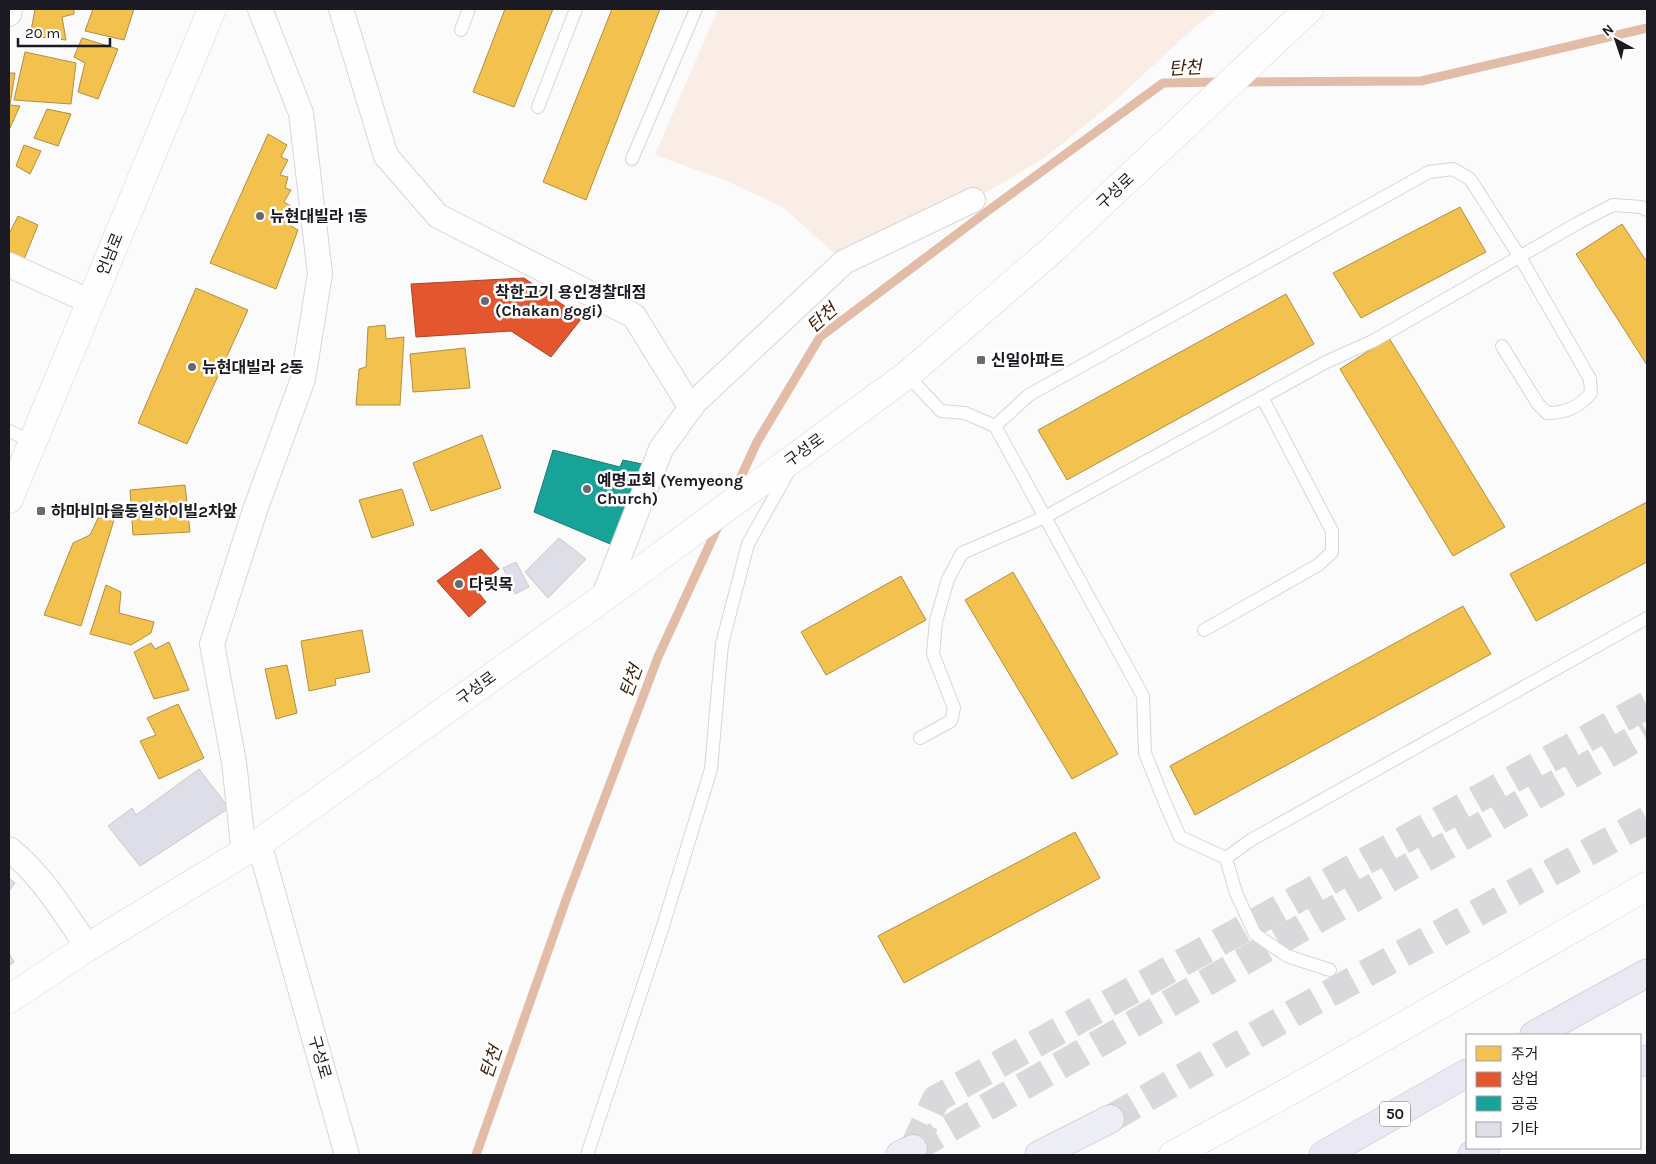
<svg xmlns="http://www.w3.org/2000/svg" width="1656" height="1164" font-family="Karla,'Noto Sans KR',sans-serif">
  <rect width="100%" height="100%" fill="#fbfbfb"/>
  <polygon fill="#f9ede6" points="718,9 1219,9 1197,25 1115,101 1043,159 973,200 844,262 784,208 727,181 655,155"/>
  <g fill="#f2c14e" stroke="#b28f41">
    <polygon points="35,9 74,9 74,14 62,17 66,40 30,36"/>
    <polygon points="93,9 134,9 124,40 85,31"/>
    <polygon points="505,9 553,9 514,107 473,92"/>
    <polygon points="612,9 660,9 586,200 543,182"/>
    <polygon points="82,38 118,49 98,99 78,92 85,63 74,57"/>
    <polygon points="25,52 76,63 71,104 14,100"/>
    <polygon points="9,73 15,73 10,105 20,106 9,130"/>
    <polygon points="47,109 71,114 58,146 34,138"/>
    <polygon points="268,134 287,145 281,157 288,160 280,175 288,177 285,188 291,190 284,202 294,208 286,223 298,230 276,289 210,263"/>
    <polygon points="24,145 41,151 30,174 16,166"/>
    <polygon points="1460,207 1486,252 1361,318 1333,273"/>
    <polygon points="18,216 38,225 23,262 9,256 9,231 10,232"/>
    <polygon points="1622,224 1647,262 1647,365 1576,254"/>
    <polygon points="196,288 248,310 187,444 138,423"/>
    <polygon points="1286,294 1314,344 1067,480 1038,430"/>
    <polygon points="385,325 386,339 404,337 400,405 356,405 359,369 366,367 368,327"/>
    <polygon points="1389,338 1505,527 1453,556 1340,369"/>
    <polygon points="465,348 470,388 413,392 410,354"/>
    <polygon points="482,435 501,488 431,511 413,463"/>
    <polygon points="185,485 190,532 133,535 130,490"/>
    <polygon points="402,489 414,525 372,538 359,500"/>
    <polygon points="1647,502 1647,562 1536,621 1510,574"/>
    <polygon points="100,514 114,520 81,626 44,615 73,543 90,535"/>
    <polygon points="1013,572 1118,754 1072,779 965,600"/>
    <polygon points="901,576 926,620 826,675 801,632"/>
    <polygon points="106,585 121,592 119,613 154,622 151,633 131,645 90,634"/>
    <polygon points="1463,606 1491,654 1195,815 1170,766"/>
    <polygon points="362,630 370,672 335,679 336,685 309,691 301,641"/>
    <polygon points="169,642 189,690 154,699 134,652 151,643 155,649"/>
    <polygon points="287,665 297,713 276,719 265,669"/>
    <polygon points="178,704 204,758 159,779 140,741 156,735 147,718"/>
    <polygon points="1075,832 1100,878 904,983 878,936"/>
  </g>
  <g fill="#e4572e" stroke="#a8452b">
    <polygon points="524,278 582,318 551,357 511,331 416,337 411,284"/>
    <polygon points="481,549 499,569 474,587 486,602 469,617 437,581"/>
  </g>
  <polygon fill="#17a398" stroke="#187a75" points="553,450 620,467 623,460 642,464 615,546 534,512"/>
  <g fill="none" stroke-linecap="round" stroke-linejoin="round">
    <g stroke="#e3bca7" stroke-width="9">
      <polyline points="1239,82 1421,81 1647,28"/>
      <polyline points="734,492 757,442 820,337 989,210 1163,83 1221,82"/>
      <polyline points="476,1155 567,897 658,657 720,522"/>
    </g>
  </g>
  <g fill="#dedee9" stroke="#c9c8cd">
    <polygon points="559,538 586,559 548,598 525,572"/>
    <polygon points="516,562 529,587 515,594 503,568"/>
    <polygon points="199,769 229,808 140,866 108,826 132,808 136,815"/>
    <polygon points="9,878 15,883 9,891"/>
    <polygon points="9,954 14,962 9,966"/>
  </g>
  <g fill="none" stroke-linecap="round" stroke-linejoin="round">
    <g stroke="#d9d9db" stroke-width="28" stroke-dasharray="28 14" stroke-linecap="butt">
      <polyline points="1110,1119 1299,1010 1647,820"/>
      <polyline points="913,1149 936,1099 1647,705"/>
      <polyline points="913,1149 1647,732"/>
    </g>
    <g stroke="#d6d6db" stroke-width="14">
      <g id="service">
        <polyline points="461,30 469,9"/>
        <polyline points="538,107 576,9"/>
        <polyline points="632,159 696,9"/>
        <polyline points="907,375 941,411 965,413 995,426 1143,696 1145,753 1165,803 1180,837 1226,858 1236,893 1255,934 1287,956 1330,970"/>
        <path d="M995,426L1029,395L1429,172L1453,169L1470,179L1520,257L1590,379L1591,393C1579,407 1566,413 1547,413L1538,404L1502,346"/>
        <polyline points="9,431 31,441"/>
        <polyline points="1204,630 1318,565 1332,552 1332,531 1262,397"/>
        <polyline points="920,738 951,721 954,708 933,654 936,621 948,579 962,553 1045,517 1326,362 1373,341 1578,223 1613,205 1641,207 1647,210"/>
        <polyline points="1226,858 1251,840 1647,618"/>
        <polyline points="587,1155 663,926 711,769 722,644 748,544 790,469"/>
      </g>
    </g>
    <g stroke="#d6d6db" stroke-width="26">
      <g id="minor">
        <polyline points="341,9 386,156 438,216 634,316 691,408"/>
        <polyline points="9,14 10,9"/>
        <polyline points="9,265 91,302"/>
        <polyline points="603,598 661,449 694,403 844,262 973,200"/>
        <polyline points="259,843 347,1155"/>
        <path d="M9,849C42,875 64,913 88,947"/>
        <polyline points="244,854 234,762 212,644 255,510 303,379 320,274 301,113 260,9"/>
      </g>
    </g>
    <g stroke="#d6d6db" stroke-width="29">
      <g id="secondary">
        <polyline points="9,499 212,9"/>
        <polyline points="9,999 88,947 259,843 603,598 907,375 1052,250 1309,9"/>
        <polyline points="1173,1155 1306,1082 1647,886"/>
      </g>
    </g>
    <g stroke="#bcbbc7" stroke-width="29">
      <g id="trunk">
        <polyline points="900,1155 913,1149"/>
        <polyline points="1039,1155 1110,1119"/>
      </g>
    </g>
    <g stroke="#bcbbc7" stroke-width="29">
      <g id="motorway">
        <polyline points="1534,1035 1647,973"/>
        <polyline points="1640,1063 1647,1059"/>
        <polyline points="1323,1155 1467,1073"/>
        <polyline points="1472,1155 1486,1148"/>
      </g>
    </g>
    <use href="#service" stroke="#fefefe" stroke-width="12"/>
    <use href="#minor" stroke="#fefefe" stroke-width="24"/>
    <use href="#secondary" stroke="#fefefe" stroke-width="28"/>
    <use href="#trunk" stroke="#eeeef6" stroke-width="28"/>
    <use href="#motorway" stroke="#eae9f3" stroke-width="28"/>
  </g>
  <g fill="#69696f" stroke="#fff" stroke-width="2">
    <circle cx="260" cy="216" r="5"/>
    <circle cx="485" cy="301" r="5"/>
    <rect x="976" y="355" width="10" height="10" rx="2.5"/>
    <circle cx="192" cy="367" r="5"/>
    <circle cx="587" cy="489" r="5"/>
    <rect x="36" y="506" width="10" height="10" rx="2.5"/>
    <circle cx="459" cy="584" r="5"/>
  </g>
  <g text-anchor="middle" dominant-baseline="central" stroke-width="5" stroke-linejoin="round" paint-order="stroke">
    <rect fill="#fff" stroke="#5f5f65" stroke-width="1" x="1380" y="1101.5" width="30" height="25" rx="4"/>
    <g font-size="15" font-weight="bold" fill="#1b1a23">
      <text x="1395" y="1114">50</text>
    </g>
    <g font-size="16" fill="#1b1a23" stroke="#fff">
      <text transform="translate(1115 191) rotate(-43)">구성로</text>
      <text transform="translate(110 254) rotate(-68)">언남로</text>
      <text transform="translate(804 450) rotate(-36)">구성로</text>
      <text transform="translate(476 688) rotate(-36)">구성로</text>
      <text transform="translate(320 1057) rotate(74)">구성로</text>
    </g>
    <g font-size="16" font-weight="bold" fill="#1b1a23" stroke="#fff" text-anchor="start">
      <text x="270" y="216">뉴현대빌라 1동</text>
      <text x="495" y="292">착한고기 용인경찰대점<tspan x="495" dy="18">(Chakan gogi)</tspan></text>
      <text x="991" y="360">신일아파트</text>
      <text x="202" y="367">뉴현대빌라 2동</text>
      <text x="597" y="480">예명교회 (Yemyeong<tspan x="597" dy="18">Church)</tspan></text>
      <text x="51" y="511">하마비마을동일하이빌2차앞</text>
      <text x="469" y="584">다릿목</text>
    </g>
    <g font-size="18" font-style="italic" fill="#421e06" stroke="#fff">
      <text transform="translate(1185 68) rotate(-3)">탄천</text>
      <text transform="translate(822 318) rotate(-42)">탄천</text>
      <text transform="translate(631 681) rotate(-69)">탄천</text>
      <text transform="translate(491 1062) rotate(-71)">탄천</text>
    </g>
  </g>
  <rect width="1656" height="1164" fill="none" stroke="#1b1a23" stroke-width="20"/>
  <rect x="1466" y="1034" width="175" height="115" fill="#ffffff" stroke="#a4a3a7"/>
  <rect x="1476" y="1046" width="25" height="15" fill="#f2c14e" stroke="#a4a3a7"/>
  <text x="1511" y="1059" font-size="15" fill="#1b1a23">주거</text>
  <rect x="1476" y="1072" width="25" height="15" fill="#e4572e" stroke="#a4a3a7"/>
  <text x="1511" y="1084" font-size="15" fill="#1b1a23">상업</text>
  <rect x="1476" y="1096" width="25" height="15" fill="#17a398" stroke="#a4a3a7"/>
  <text x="1511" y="1109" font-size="15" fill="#1b1a23">공공</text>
  <rect x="1476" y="1122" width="25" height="15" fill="#dedee9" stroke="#a4a3a7"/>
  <text x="1511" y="1134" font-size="15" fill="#1b1a23">기타</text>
  <g transform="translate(1616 40) rotate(320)" stroke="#ffffff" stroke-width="4" paint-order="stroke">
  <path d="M0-4L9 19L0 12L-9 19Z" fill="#1b1a23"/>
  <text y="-8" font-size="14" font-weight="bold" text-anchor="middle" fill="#1b1a23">N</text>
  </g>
  <path d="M18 38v8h92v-8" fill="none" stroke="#1b1a23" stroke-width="2.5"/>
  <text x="25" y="38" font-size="15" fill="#1b1a23" stroke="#ffffff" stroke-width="4" paint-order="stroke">20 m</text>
</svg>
